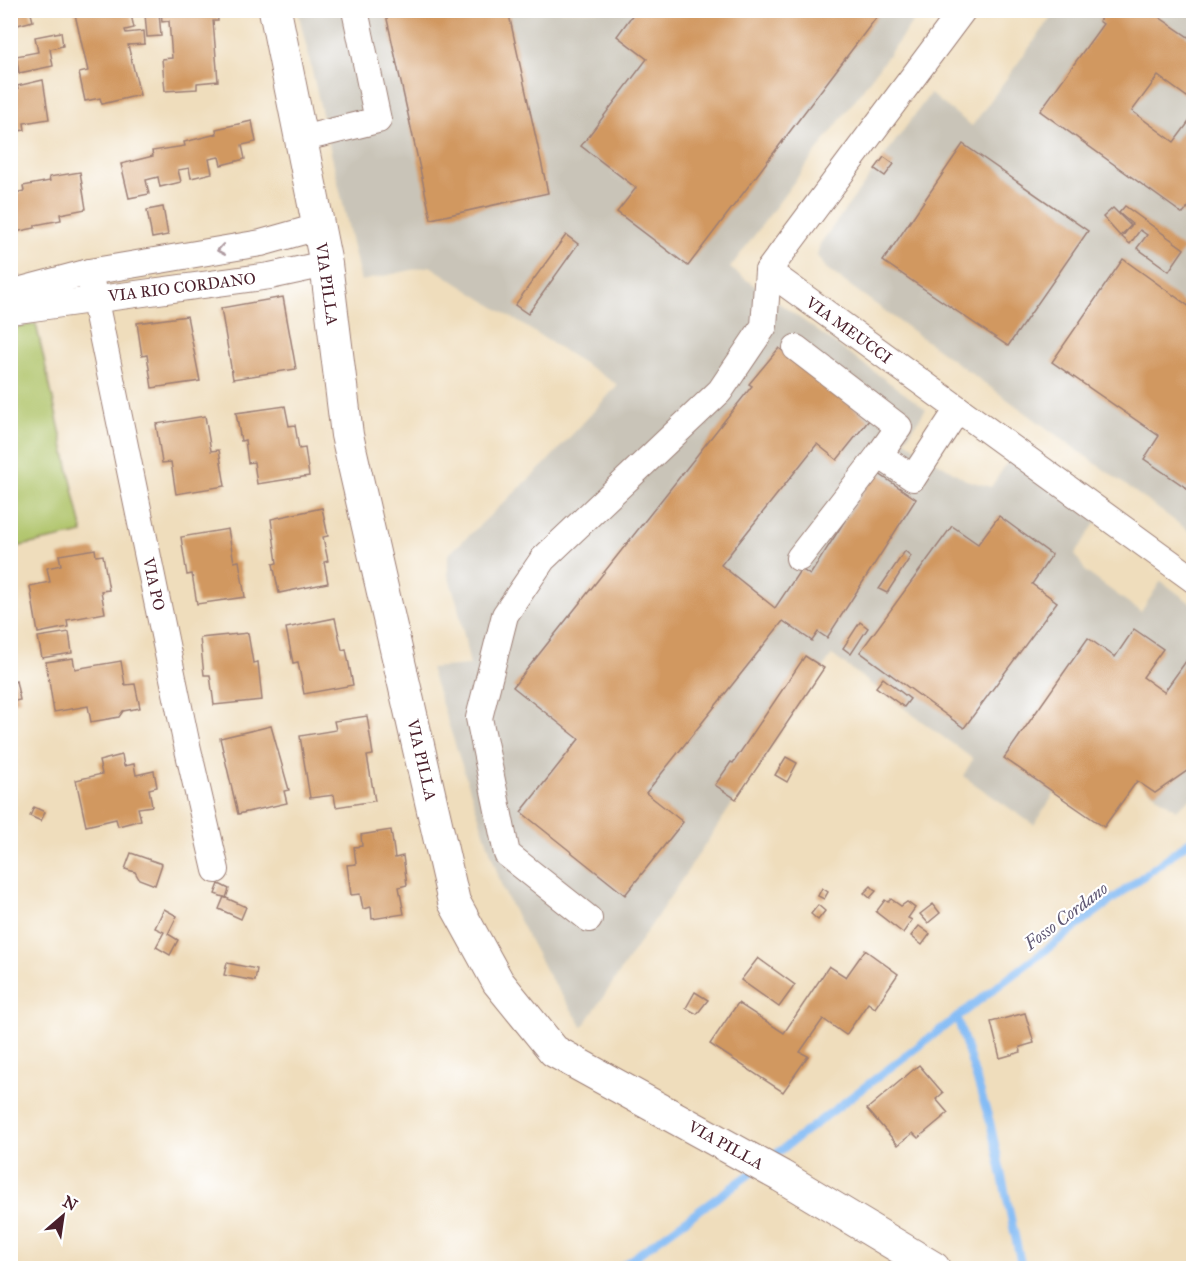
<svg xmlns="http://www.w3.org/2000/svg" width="1204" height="1279" font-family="'IM FELL Great Primer',serif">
  <rect width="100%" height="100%" fill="#fff"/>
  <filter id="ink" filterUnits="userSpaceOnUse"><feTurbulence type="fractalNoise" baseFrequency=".0167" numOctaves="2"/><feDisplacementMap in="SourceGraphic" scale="12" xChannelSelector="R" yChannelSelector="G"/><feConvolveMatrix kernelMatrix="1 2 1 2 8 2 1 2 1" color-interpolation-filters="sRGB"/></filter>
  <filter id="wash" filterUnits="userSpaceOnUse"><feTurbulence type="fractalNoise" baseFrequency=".008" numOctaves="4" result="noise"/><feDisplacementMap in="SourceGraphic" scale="24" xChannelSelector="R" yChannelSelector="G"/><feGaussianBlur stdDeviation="1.35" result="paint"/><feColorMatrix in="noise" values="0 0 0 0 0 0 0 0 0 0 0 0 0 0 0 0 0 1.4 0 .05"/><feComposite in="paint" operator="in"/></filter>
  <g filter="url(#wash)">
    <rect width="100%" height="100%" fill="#efddbc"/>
    <g fill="#c9c4b8">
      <polygon points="298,11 921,11 730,268 926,409 905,440 923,453 966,480 991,487 1009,460 1097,520 1075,554 1086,572 1141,612 1161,581 1193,605 1193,797 1176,810 1137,781 1104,827 1055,793 1034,825 963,776 973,759 832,655 583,1027 547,973 503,890 430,668 470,665 457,602 448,575 448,555 545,464 618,385 430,266 361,281"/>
      <polygon points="1056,11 1193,11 1193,534 827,269 817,256 820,244 930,94 972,126"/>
    </g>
    <polygon fill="#aec367" stroke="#7c7149" stroke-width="1.5" points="36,324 83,533 11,548 11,328"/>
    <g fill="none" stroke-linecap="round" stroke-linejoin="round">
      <g stroke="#84bcf5" stroke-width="8">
        <polyline points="957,1017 1194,838"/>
        <polyline points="768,1160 957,1017 990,1122 1022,1268"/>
        <polyline points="619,1268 757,1169"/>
      </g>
    </g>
    <g id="blocks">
      <g fill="#d19860">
        <polygon points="10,10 30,10 33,21 10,27"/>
        <polygon points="74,10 130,10 134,28 125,30 126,33 144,31 145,44 128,45 140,95 102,104 100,98 85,101 79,73 88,71"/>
        <polygon points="161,10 217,10 218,21 213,21 218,81 197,83 197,89 165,91 162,59 172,58 169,21 162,22"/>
        <polygon points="385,10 508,10 548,193 431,219"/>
        <polygon points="636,10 882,10 688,266 617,212 636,188 581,146 647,59 617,36"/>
        <polygon points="1106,10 1158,10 1156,15 1194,41 1194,102 1158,76 1132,111 1174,142 1194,115 1194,200 1183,214 1040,111 1103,24 1099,21"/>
        <polygon points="159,12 161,36 147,37 145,14"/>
        <polygon points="61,32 63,46 50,49 53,66 19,73 16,56 38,52 35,37"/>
        <polygon points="43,80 49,119 24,123 25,130 10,132 10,90 18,89 17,86"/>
        <polygon points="252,121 256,142 242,145 245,159 221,165 219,157 209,159 212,173 191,178 189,168 178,170 181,182 160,187 158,177 146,180 149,194 129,198 121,164 153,156 152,151 185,146 184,142 217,134 216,129"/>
        <polygon points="963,144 1088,231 1008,346 883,261"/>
        <polygon points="884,157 894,164 885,176 875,169"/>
        <polygon points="80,172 86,209 60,214 61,220 35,225 35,228 10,233 10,194 24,191 23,186 50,181 49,177"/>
        <polygon points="1125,206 1184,249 1169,271 1137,248 1147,235 1140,230 1130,244 1122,237 1132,224 1119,213"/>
        <polygon points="163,207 168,235 152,238 147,210"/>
        <polygon points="1113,208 1131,226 1120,236 1103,217"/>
        <polygon points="566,235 578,244 528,314 515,305"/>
        <polygon points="1123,259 1194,310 1194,493 1144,459 1159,436 1052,362"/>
        <polygon points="283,297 296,369 233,379 221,308"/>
        <polygon points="187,316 200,381 152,388 147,355 142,356 137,323"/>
        <polygon points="779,348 869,420 837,460 817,444 721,565 775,608 801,569 810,575 876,472 916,499 827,638 818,632 812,641 783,621 646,793 683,822 625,895 521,812 579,739 513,687 752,386 749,384"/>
        <polygon points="285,406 289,426 295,425 299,449 305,448 309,476 257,484 254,462 248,463 245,440 241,441 236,413"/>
        <polygon points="205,416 211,451 219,450 225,486 176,494 171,462 162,463 156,424"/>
        <polygon points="322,508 328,536 323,537 328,561 324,562 328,583 279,593 273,564 277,563 271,519"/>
        <polygon points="999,516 1052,555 1032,584 1057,602 964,728 860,652 952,526 978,544"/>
        <polygon points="228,529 234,562 239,561 245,597 197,604 192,574 187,575 181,537"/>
        <polygon points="95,549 96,556 103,555 109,590 101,591 105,613 67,620 68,627 38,633 30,586 50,582 47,568 61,565 59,555"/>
        <polygon points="905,551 911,556 887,593 879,589"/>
        <polygon points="335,618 342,650 346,649 353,685 304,694 298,662 293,663 286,628"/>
        <polygon points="860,622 868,628 851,654 843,648"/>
        <polygon points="1134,629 1163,649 1143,677 1164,692 1194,650 1194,766 1155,793 1137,781 1104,827 1004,758 1088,638 1115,657"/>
        <polygon points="69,632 72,653 42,658 38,637"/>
        <polygon points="248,633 253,663 258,662 262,700 214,705 210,675 204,675 200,638"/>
        <polygon points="805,656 824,668 736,799 715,785 731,762 733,763"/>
        <polygon points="73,658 75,669 121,661 125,685 135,684 140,708 123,711 119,717 91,722 88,706 54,712 46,662"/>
        <polygon points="883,678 910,699 904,707 876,687"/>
        <polygon points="16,681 20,700 10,702 10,683"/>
        <polygon points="367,716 373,755 367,756 375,801 336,807 334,795 310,798 300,736 336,730 334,721"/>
        <polygon points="271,726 289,790 284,791 287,803 238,814 220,738"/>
        <polygon points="122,755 124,766 134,764 136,775 154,771 157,787 149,789 152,806 138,808 141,820 118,826 116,819 86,826 76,780 102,774 99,761"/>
        <polygon points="786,757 797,763 787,782 775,775"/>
        <polygon points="34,807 45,812 41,821 30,816"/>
        <polygon points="391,830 395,858 403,856 407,885 399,887 404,914 372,919 371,907 363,909 360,894 351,895 347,865 356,864 354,847 362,846 361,835"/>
        <polygon points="131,853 162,864 155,885 139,879 135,872 125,869"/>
        <polygon points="219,884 229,889 226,898 215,894"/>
        <polygon points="871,886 876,891 870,898 864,893"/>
        <polygon points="822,888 828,892 824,899 818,896"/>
        <polygon points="224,897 246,907 241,919 219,909"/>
        <polygon points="891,899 901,906 907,902 915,908 908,918 912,920 903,933 876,912 885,900 888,902"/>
        <polygon points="933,904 940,913 928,923 920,914"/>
        <polygon points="818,905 825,911 818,920 811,914"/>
        <polygon points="164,909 177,916 168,934 178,940 170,955 156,947 164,932 155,928"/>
        <polygon points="919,926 930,934 922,945 911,936"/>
        <polygon points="865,950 898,974 875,1008 868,1003 846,1035 823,1019 800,1052 808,1056 783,1092 710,1044 738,1003 784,1033 829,966 846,977"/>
        <polygon points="758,958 795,985 779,1007 741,980"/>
        <polygon points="227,963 257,969 255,981 224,975"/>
        <polygon points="695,992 708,1000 697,1014 686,1008"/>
        <polygon points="1025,1013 1034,1043 1020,1047 1021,1052 1000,1058 991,1022"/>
        <polygon points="919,1065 943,1093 936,1099 948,1113 918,1138 913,1133 898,1145 867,1109"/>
      </g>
    </g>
  </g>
  <g filter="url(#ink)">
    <use href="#blocks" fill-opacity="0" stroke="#9c7e74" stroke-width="1.5"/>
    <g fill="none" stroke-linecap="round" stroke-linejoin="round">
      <g stroke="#9c7e74" stroke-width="28">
        <g id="minor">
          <polyline points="963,10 768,271 1194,580"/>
          <polyline points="301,139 378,120 355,10"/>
          <polyline points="89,272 186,741 216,870"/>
          <polyline points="10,293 89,272 261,243 318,227"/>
          <polyline points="10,311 270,276 326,264"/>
          <polyline points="796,348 899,427 879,455"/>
          <polyline points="799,558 879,455 913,478 958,409"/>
          <polyline points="589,919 507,854 479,718 505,615 543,559 720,391 764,326 768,271"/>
        </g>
      </g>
      <g stroke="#9c7e74" stroke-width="34">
        <polyline id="major" points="275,10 326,264 347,435 454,902 498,982 554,1051 781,1176 934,1268"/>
      </g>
      <use href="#minor" stroke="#fff" stroke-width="26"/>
      <use href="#major" stroke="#fff" stroke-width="32"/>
    </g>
    <defs><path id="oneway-chevron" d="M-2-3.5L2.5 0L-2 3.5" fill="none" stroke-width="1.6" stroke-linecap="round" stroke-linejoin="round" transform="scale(1.5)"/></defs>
    <use stroke="#ae9aa0" href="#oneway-chevron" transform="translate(221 250) rotate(170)"/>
  </g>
  <g text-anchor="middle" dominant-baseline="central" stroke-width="4.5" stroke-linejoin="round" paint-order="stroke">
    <g font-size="16" fill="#4a1f2b" stroke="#fff">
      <text transform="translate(327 284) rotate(82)">VIA PILLA</text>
      <text transform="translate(182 287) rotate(-7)">VIA RIO CORDANO</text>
      <text transform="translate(849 330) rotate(36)">VIA MEUCCI</text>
      <text transform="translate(154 584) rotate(78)">VIA PO</text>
      <text transform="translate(422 760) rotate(77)">VIA PILLA</text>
      <text transform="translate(726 1145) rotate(29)">VIA PILLA</text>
    </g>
    <g font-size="18" font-style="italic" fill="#5e5672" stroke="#fff">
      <text transform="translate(1066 916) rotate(-37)">Fosso Cordano</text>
    </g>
  </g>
  <rect width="1204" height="1279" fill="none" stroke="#fff" stroke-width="36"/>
  <g transform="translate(63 1216) rotate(29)" stroke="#ffffff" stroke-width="4.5" paint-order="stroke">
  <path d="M0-4.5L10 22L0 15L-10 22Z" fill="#4a1f2b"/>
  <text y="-9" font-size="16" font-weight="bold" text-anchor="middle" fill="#4a1f2b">N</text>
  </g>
</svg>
